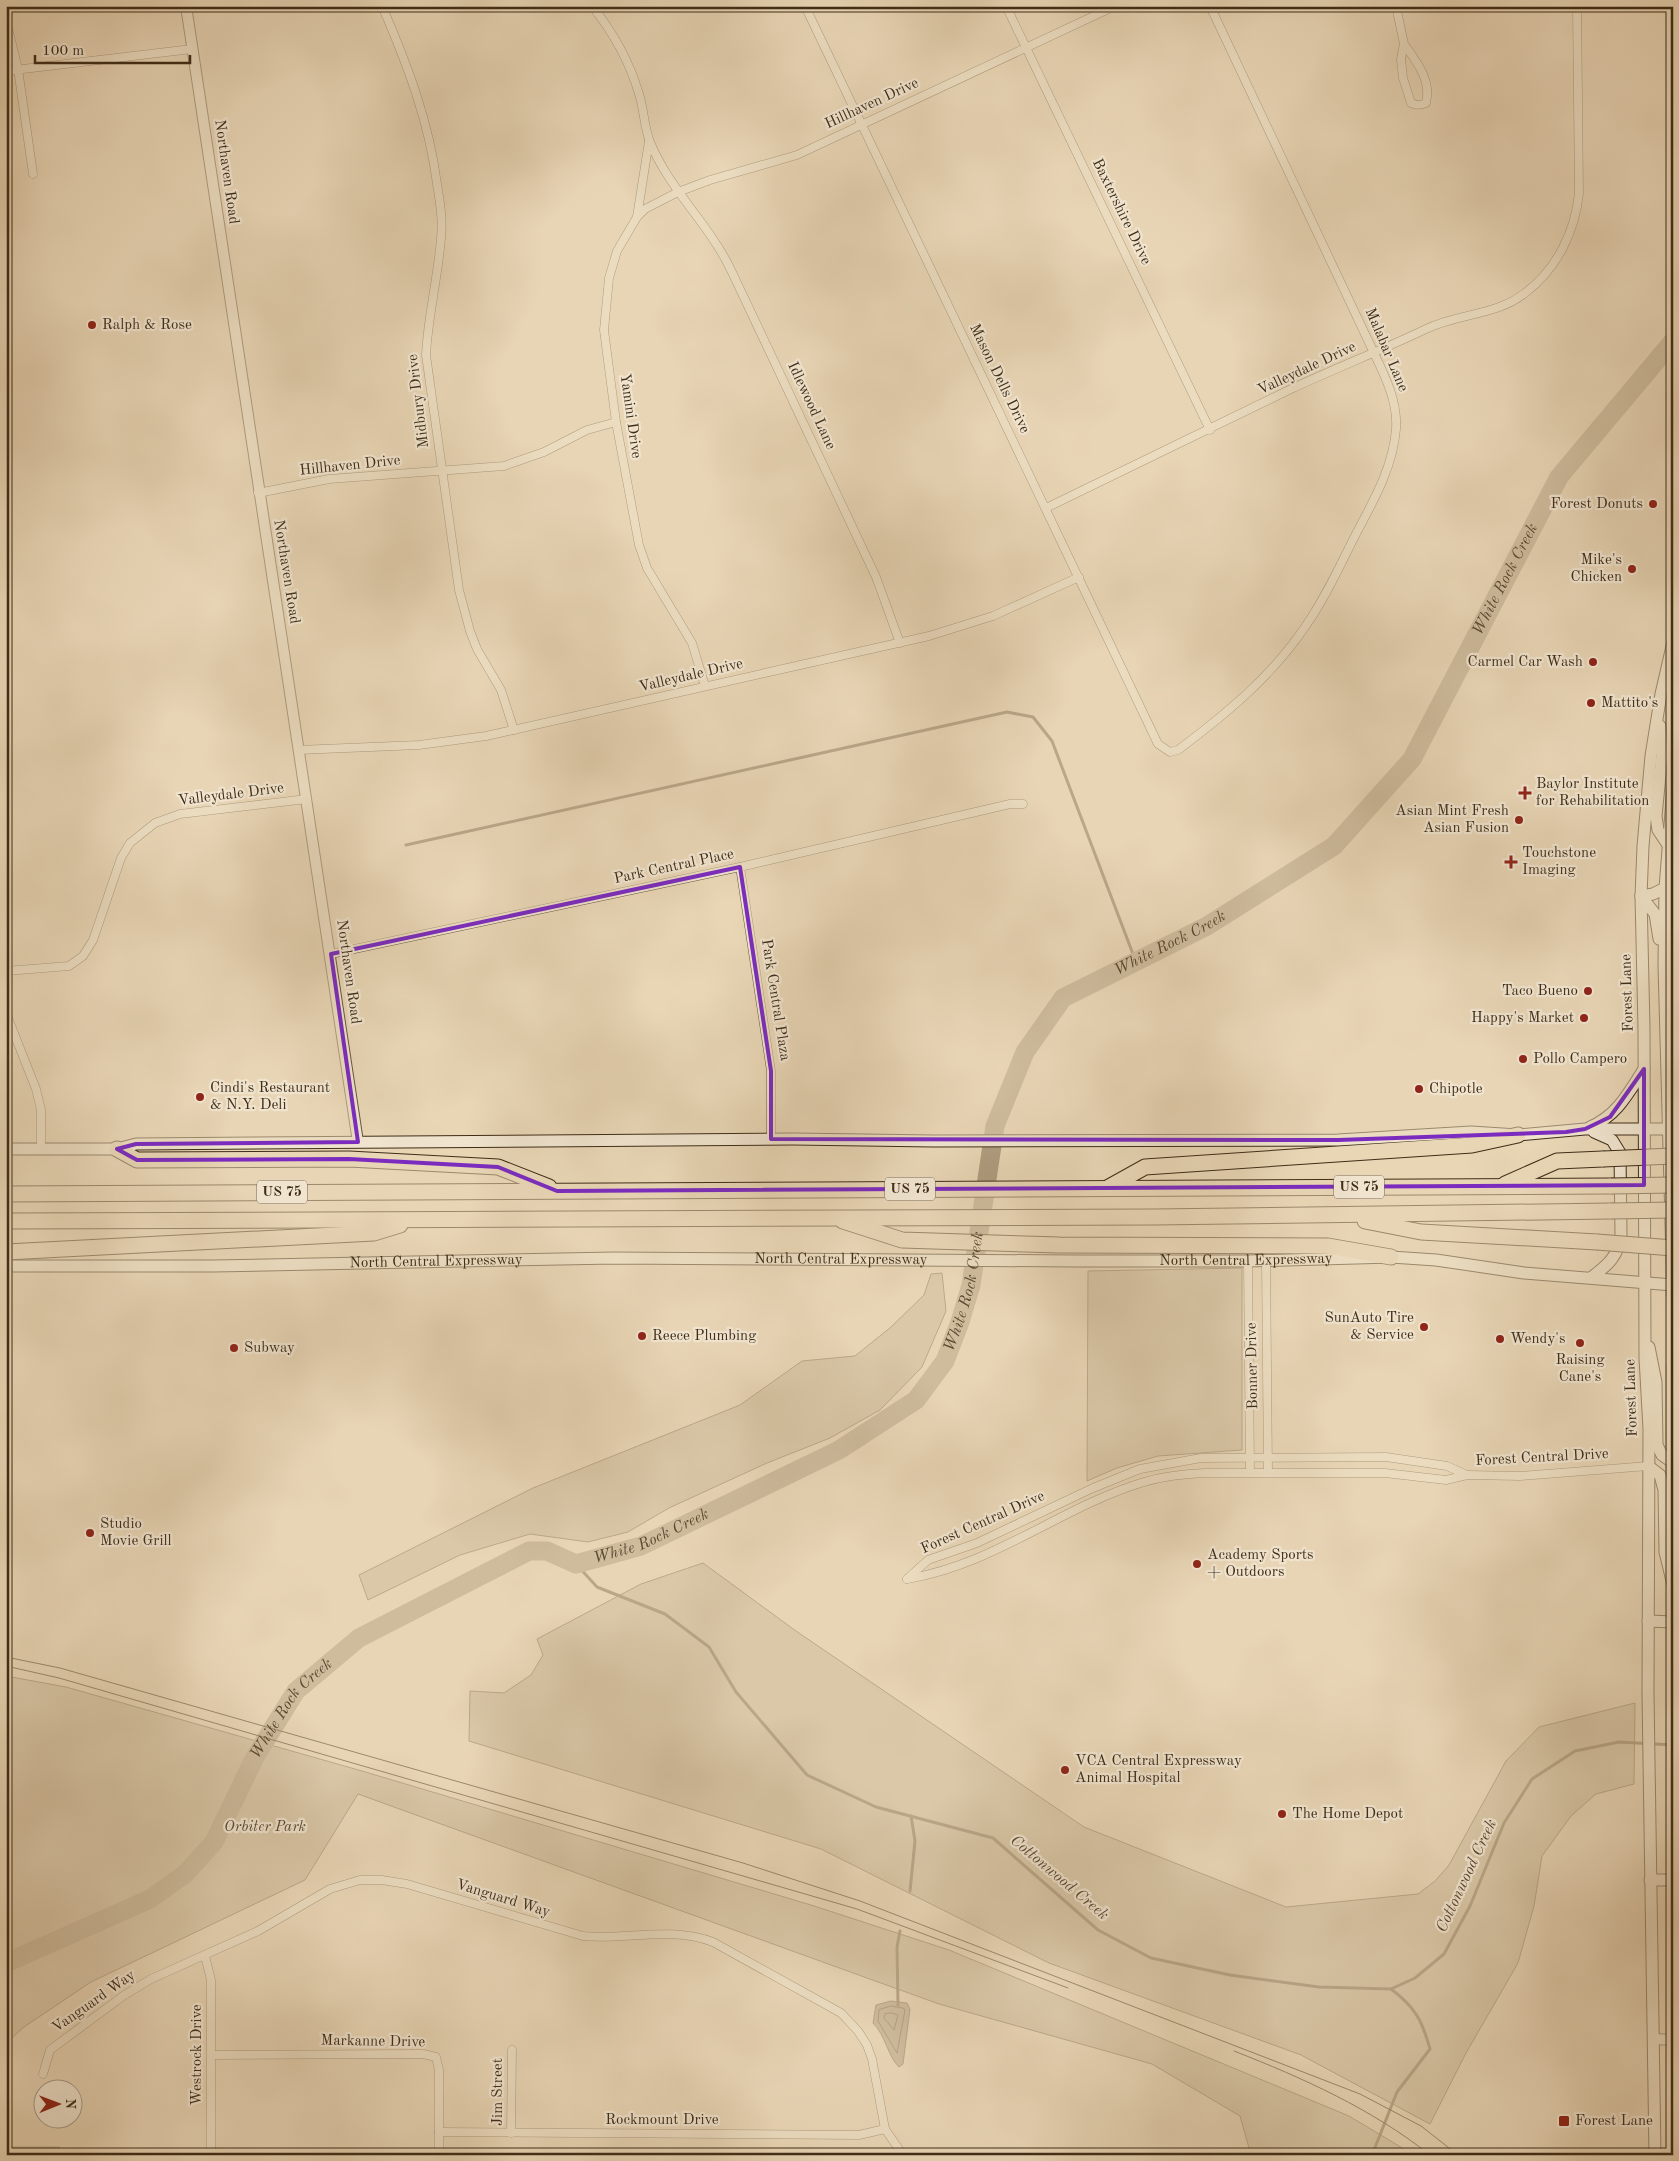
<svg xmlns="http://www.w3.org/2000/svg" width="1679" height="2161" font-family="'Old Standard TT',serif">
  <rect width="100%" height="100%" fill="#e8d6b5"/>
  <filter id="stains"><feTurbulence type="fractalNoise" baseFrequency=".004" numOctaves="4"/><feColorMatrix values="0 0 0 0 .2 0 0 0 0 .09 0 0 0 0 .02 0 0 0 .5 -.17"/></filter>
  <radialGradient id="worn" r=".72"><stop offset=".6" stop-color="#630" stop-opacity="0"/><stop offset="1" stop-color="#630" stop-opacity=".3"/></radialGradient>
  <g fill="#cbb99a" stroke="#857359">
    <polygon points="1242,1268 1242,1450 1158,1456 1117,1468 1087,1481 1088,1271"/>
    <polygon points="942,1273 946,1311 922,1367 880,1410 830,1438 767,1463 669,1508 628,1532 588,1542 530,1534 460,1555 368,1600 359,1575 533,1488 740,1405 802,1361 855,1356 891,1327 924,1295 931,1274"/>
    <polygon points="703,1563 796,1631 1084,1827 1286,1907 1418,1894 1435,1881 1449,1865 1506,1761 1539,1727 1635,1703 1634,1784 1596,1794 1571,1816 1542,1856 1534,1906 1518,1963 1466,2053 1430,2124 1301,2055 1049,1963 821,1849 469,1741 470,1691 504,1693 531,1675 543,1655 537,1639 641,1584"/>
    <polygon points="6,1676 66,1687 362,1771 811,1905 949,1950 1349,2116 1414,2155 1251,2155 1240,2116 1152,2064 939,2004 358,1794 305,1880 91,1982 24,2027 6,2043"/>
    <rect x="6" y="2147" width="53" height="8"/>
  </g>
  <path fill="#af9d80" stroke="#827056" d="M891,2001L907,2003L910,2009L903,2064L899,2067C887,2055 886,2036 873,2023L876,2005Z"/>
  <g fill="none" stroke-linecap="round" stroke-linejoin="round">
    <g stroke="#77654c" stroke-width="1">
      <polygon points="891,2006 903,2008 905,2010 897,2053 878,2021 879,2010"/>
      <polygon points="892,2013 898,2015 894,2030 884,2018 885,2014"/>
    </g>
    <g stroke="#827056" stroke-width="3">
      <polyline points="406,845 1007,712 1033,717 1052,741 1136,962"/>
      <polyline points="576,1564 597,1587 665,1614 709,1647 736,1692 807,1775 876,1807 993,1838 1098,1930 1151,1958 1230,1975 1319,1987 1391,1989 1415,1978 1444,1954 1470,1906 1504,1823 1532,1779 1575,1751 1619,1742 1673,1745"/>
      <polyline points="910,1891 915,1841 911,1816"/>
      <polyline points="898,2005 897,1947 900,1931"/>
      <path d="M1372,2155L1397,2092L1430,2049C1422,2020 1415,2007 1391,1989"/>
    </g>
    <path stroke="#af9d80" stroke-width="19" id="s1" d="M6,1963L150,1899L185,1874L214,1842L255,1757L296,1691L359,1638L529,1551H547L576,1564L641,1546L839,1450L916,1400L945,1361L960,1322L971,1285L995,1126L1025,1052L1063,998L1207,926L1334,846L1412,759L1559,477L1673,341"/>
    <g stroke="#69573f" stroke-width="9">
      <g id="minor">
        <path d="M382,6C407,64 429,121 437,184C440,202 443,220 441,238C438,277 428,315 426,355L459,590L470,631L477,649L501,690L514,730"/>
        <path d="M592,6C612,31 630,63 639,94C644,109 644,127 650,142C669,189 708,223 730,268L876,577L900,643"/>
        <path d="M805,6L1158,744L1170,752L1178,750C1226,714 1271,677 1305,627C1326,597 1341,563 1358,530C1375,498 1393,466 1396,429C1398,402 1385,376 1374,353L1210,6"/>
        <polyline points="1006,6 1210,430"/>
        <path d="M1396,6L1404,44L1401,59L1403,78L1411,103C1416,105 1420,106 1426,103C1432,80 1416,61 1404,44"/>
        <polyline points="6,20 18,69 33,174"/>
        <polyline points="6,71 192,49"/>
        <polyline points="649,141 637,217 617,251 609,278 604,330 616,422 639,545 647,568 692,643 705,686"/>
        <polyline points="637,217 645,209 678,192 710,180 797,155 1115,6"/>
        <polyline points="258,493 329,479 504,466 544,452 587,430 616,422"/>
        <path d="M1046,508C1128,469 1209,428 1291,389C1336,368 1382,350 1426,329C1459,313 1496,316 1525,293C1557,269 1575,232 1579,193L1577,6"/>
        <polyline points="298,750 419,745 486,736 929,636 993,616 1079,577"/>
        <polyline points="740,867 771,1071 771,1139"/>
        <polyline points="331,954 740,867 1010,804 1023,804"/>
        <polyline points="6,971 69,966 83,956 93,940 121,858 130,843 155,823 180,814 307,799"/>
        <polyline points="6,1013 36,1089 41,1110 41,1149"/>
        <polyline points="1266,1260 1268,1472"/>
        <polyline points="1248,1261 1250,1472"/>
        <path d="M907,1579C996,1564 1061,1507 1144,1482C1164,1476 1184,1474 1204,1473H1385L1446,1480L1467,1475L1520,1476L1648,1466"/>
        <polyline points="907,1579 928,1560 977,1543 1093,1488 1140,1469 1201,1458 1386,1457 1447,1466 1467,1475"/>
        <polyline points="205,1956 211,1980 211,2155"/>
        <polyline points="212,2055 423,2054 436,2057 439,2070 439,2155"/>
        <path d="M43,2074L50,2050L123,1996L151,1979L258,1931L330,1889L360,1880H382L407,1884L583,1936C627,1940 670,1926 713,1942L841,2013L858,2031L867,2045L872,2059L885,2129L903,2155"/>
        <polyline points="439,2132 859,2135 885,2129"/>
        <polyline points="511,2133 512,2050"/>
      </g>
    </g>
    <g stroke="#69573f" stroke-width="12">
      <g id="tertiary">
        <polyline points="186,6 358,1142"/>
        <polyline points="1655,2039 1673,2040"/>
      </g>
    </g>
    <g stroke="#3f2d18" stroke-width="13">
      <g id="secondary">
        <polyline points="1660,726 1662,755 1656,816 1658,830 1668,845"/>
        <polyline points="1673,787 1665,888 1664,965 1673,1295"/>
        <polyline points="1641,896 1655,914 1659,939"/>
        <polyline points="1641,896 1653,894 1665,888"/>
        <path d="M1590,1127C1617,1116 1629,1092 1644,1069"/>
        <polyline points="6,1149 117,1149 136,1144 793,1139 934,1141 1338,1140 1471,1132 1518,1135 1585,1129 1673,1129"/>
        <path id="s2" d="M6,1266H213L614,1258L1075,1261H1248L1391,1257L1436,1260L1524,1273L1673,1285"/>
        <path d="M1592,1277C1608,1265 1618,1256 1621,1236L1620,1153L1612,1140L1594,1132"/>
        <polyline points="1649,1347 1656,1382 1657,1445 1662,1455 1672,1462"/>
        <polyline points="1673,1367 1673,1489"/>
        <polyline points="1648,1466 1660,1475 1664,1490 1665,1552 1673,1585"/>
        <polyline points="1648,1621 1673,1622"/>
        <polyline points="1650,1880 1673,1880"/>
        <polyline points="1655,2155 1648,1694 1649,1429 1645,1358 1644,1028 1641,896 1643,846 1651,756 1661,694 1673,642"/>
      </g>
    </g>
    <g stroke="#3f2d18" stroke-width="17">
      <g id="motorway">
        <polyline points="117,1149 137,1160 349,1159 498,1167 549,1187"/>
        <polyline points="1505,1184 1557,1161 1603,1159"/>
        <polyline points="1109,1187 1145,1167 1472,1145 1518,1135"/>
        <polyline points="6,1194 1611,1186"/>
        <polyline points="6,1221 1154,1217 1611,1211"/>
        <polyline points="843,1221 902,1240 1059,1245 1328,1246 1391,1257"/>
        <polyline points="1365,1221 1421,1232 1597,1242"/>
        <polyline points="6,1252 374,1233 400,1225"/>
      </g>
    </g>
    <use href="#minor" stroke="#f0e4cf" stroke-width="8"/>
    <use href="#tertiary" stroke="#f0e4cf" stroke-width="10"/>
    <use href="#secondary" stroke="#f0e4cf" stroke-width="11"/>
    <use href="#motorway" stroke="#e8d6b5" stroke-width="15"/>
    <g stroke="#3f2d18" stroke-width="1">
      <polyline points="6,1657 60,1668 743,1863 860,1901 1360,2094 1421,2126 1458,2155"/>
      <polyline points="6,1666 59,1678 857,1909 1068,1988"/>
      <path d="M1234,2051C1303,2078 1372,2109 1430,2155"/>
    </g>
    <g stroke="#3f2d18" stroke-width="17" stroke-linecap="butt">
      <g id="motorway-bridge">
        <polyline points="1603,1159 1673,1156"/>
        <polyline points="1611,1186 1673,1185"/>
        <polyline points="1611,1211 1673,1210"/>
        <polyline points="1597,1242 1673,1248"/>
      </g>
    </g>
    <use href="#motorway-bridge" stroke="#e8d6b5" stroke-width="15"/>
  </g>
  <path d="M0 0H1679V2161H0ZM740,867L771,1071V1139L1338,1140L1566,1132L1585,1129L1610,1117L1644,1069V1185L557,1191L498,1167L349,1159L137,1160L117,1149L136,1144L358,1142L331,954Z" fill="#e8d6b5" fill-opacity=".55" fill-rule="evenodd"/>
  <path fill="none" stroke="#7b2cbf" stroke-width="4" stroke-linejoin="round" d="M740,867L771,1071V1139L1338,1140L1566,1132L1585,1129L1610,1117L1644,1069V1185L557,1191L498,1167L349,1159L137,1160L117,1149L136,1144L358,1142L331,954Z"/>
  <g fill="#8f2418" stroke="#f0e4cf" stroke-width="2">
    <circle cx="92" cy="325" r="5"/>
    <circle cx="1653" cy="504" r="5"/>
    <circle cx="1632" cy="569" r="5"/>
    <circle cx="1593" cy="662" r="5"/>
    <circle cx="1591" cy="703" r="5"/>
    <path d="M1522.5 785.5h5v5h5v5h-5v5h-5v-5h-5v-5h5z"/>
    <circle cx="1519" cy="820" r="5"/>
    <path d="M1508.5 854.5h5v5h5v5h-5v5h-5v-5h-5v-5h5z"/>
    <circle cx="1588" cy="991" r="5"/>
    <circle cx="1584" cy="1018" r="5"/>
    <circle cx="1523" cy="1059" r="5"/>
    <circle cx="1419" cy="1089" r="5"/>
    <circle cx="200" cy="1097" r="5"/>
    <circle cx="1424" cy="1327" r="5"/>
    <circle cx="642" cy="1336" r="5"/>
    <circle cx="1500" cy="1339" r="5"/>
    <circle cx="1580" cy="1343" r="5"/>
    <circle cx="234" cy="1348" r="5"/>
    <circle cx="90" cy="1533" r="5"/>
    <circle cx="1197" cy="1564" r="5"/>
    <circle cx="1065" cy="1770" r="5"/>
    <circle cx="1282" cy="1814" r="5"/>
    <rect x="1558" y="2115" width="12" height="12" rx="2.5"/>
  </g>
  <g text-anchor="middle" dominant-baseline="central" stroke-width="4.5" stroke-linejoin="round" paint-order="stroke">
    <g fill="#f0e4cf" stroke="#74644f" stroke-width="1">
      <rect x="1334" y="1175.5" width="50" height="23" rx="4"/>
      <rect x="885" y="1177.5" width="50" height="23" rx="4"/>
      <rect x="257" y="1180.5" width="50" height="23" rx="4"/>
    </g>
    <g font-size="14" font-weight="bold" fill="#3f2d18">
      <text x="1359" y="1187">US 75</text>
      <text x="910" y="1189">US 75</text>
      <text x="282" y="1192">US 75</text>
    </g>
    <g font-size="15" fill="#3f2d18" stroke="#f0e4cf">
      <text transform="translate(872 104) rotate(-25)">Hillhaven Drive</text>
      <text transform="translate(226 172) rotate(82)">Northaven Road</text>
      <text transform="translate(1121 212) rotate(64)">Baxtershire Drive</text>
      <text transform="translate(1386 350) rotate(67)">Malabar Lane</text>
      <text transform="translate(1307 369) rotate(-25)">Valleydale Drive</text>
      <text transform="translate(999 379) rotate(64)">Mason Dells Drive</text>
      <text transform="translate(419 401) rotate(-97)">Midbury Drive</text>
      <text transform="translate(811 406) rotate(65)">Idlewood Lane</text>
      <text transform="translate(630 416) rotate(82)">Yamini Drive</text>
      <text transform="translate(350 466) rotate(-6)">Hillhaven Drive</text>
      <text transform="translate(286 572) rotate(81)">Northaven Road</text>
      <text transform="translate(691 676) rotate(-13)">Valleydale Drive</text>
      <text transform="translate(231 795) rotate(-7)">Valleydale Drive</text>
      <text transform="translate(674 867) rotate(-12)">Park Central Place</text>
      <text transform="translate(348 972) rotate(82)">Northaven Road</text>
      <text transform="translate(1628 993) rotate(-92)">Forest Lane</text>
      <text transform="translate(775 1000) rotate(81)">Park Central Plaza</text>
      <text stroke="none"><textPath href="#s2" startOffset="835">North Central Expressway</textPath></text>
      <text stroke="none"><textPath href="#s2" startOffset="1240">North Central Expressway</textPath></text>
      <text stroke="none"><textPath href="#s2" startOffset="430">North Central Expressway</textPath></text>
      <text transform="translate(1253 1366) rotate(-91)">Bonner Drive</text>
      <text transform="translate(1632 1398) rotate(-92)">Forest Lane</text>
      <text transform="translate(1542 1458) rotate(-3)">Forest Central Drive</text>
      <text transform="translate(983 1523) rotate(-24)">Forest Central Drive</text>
      <text transform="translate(503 1899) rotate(17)">Vanguard Way</text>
      <text transform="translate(94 2002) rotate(-35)">Vanguard Way</text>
      <text transform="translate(373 2042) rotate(1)">Markanne Drive</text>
      <text transform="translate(197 2055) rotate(-90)">Westrock Drive</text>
      <text transform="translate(498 2092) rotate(-90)">Jim Street</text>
      <text x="662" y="2120">Rockmount Drive</text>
    </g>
    <g font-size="15" fill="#3f2d18" stroke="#f0e4cf" text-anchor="start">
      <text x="102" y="325">Ralph &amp; Rose</text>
      <text x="1643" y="504" text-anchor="end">Forest Donuts</text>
      <text x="1622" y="560" text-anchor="end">Mike's<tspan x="1622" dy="17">Chicken</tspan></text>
      <text x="1583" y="662" text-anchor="end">Carmel Car Wash</text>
      <text x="1601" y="703">Mattito's</text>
      <text x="1536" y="784">Baylor Institute<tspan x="1536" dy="17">for Rehabilitation</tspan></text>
      <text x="1509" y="811" text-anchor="end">Asian Mint Fresh<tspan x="1509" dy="17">Asian Fusion</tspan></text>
      <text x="1522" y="853">Touchstone<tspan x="1522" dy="17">Imaging</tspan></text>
      <text x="1578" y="991" text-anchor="end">Taco Bueno</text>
      <text x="1574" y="1018" text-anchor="end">Happy's Market</text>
      <text x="1533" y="1059">Pollo Campero</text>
      <text x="210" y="1088">Cindi's Restaurant<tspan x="210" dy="17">&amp; N.Y. Deli</tspan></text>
      <text x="1429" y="1089">Chipotle</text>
      <text x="1414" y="1318" text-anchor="end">SunAuto Tire<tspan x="1414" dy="17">&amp; Service</tspan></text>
      <text x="652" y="1336">Reece Plumbing</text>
      <text x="1510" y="1339">Wendy's</text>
      <text x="244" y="1348">Subway</text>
      <text x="1580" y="1360" text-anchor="middle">Raising<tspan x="1580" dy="17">Cane's</tspan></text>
      <text x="100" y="1524">Studio<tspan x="100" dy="17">Movie Grill</tspan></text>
      <text x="1207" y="1555">Academy Sports<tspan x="1207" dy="17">+ Outdoors</tspan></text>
      <text x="1075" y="1761">VCA Central Expressway<tspan x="1075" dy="17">Animal Hospital</tspan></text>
      <text x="1292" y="1814">The Home Depot</text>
      <text x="1575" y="2121">Forest Lane</text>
    </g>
    <g font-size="15" font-style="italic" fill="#5b4932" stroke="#f0e4cf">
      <text x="265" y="1827">Orbiter Park</text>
    </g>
    <g font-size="16" font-style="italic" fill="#5b4932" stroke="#f0e4cf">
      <text stroke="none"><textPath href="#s1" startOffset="2184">White Rock Creek</textPath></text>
      <text stroke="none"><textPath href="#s1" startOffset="1674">White Rock Creek</textPath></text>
      <text stroke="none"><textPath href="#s1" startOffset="1239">White Rock Creek</textPath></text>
      <text stroke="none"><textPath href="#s1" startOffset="819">White Rock Creek</textPath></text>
      <text stroke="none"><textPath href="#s1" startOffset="399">White Rock Creek</textPath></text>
      <text transform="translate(1467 1876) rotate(-65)">Cottonwood Creek</text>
      <text transform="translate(1059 1878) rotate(40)">Cottonwood Creek</text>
    </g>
  </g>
  <rect width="1679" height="2161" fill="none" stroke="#e8d6b5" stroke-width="25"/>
  <rect x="8" y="8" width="1664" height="2146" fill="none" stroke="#3f2d18" stroke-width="2.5"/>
  <rect x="12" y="12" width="1654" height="2136" fill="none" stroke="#3f2d18"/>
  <g transform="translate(58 2104) rotate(89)"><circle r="24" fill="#f0e4cf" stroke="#a99b86"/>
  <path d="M0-4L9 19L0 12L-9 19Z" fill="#8f2418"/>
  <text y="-8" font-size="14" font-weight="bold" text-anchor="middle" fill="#3f2d18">N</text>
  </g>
  <path d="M35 55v8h155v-8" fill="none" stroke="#3f2d18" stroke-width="2.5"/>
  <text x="42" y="55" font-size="15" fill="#3f2d18" stroke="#f0e4cf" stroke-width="4" paint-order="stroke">100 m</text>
  <rect width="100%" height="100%" filter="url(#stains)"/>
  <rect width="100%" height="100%" fill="url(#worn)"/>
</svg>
